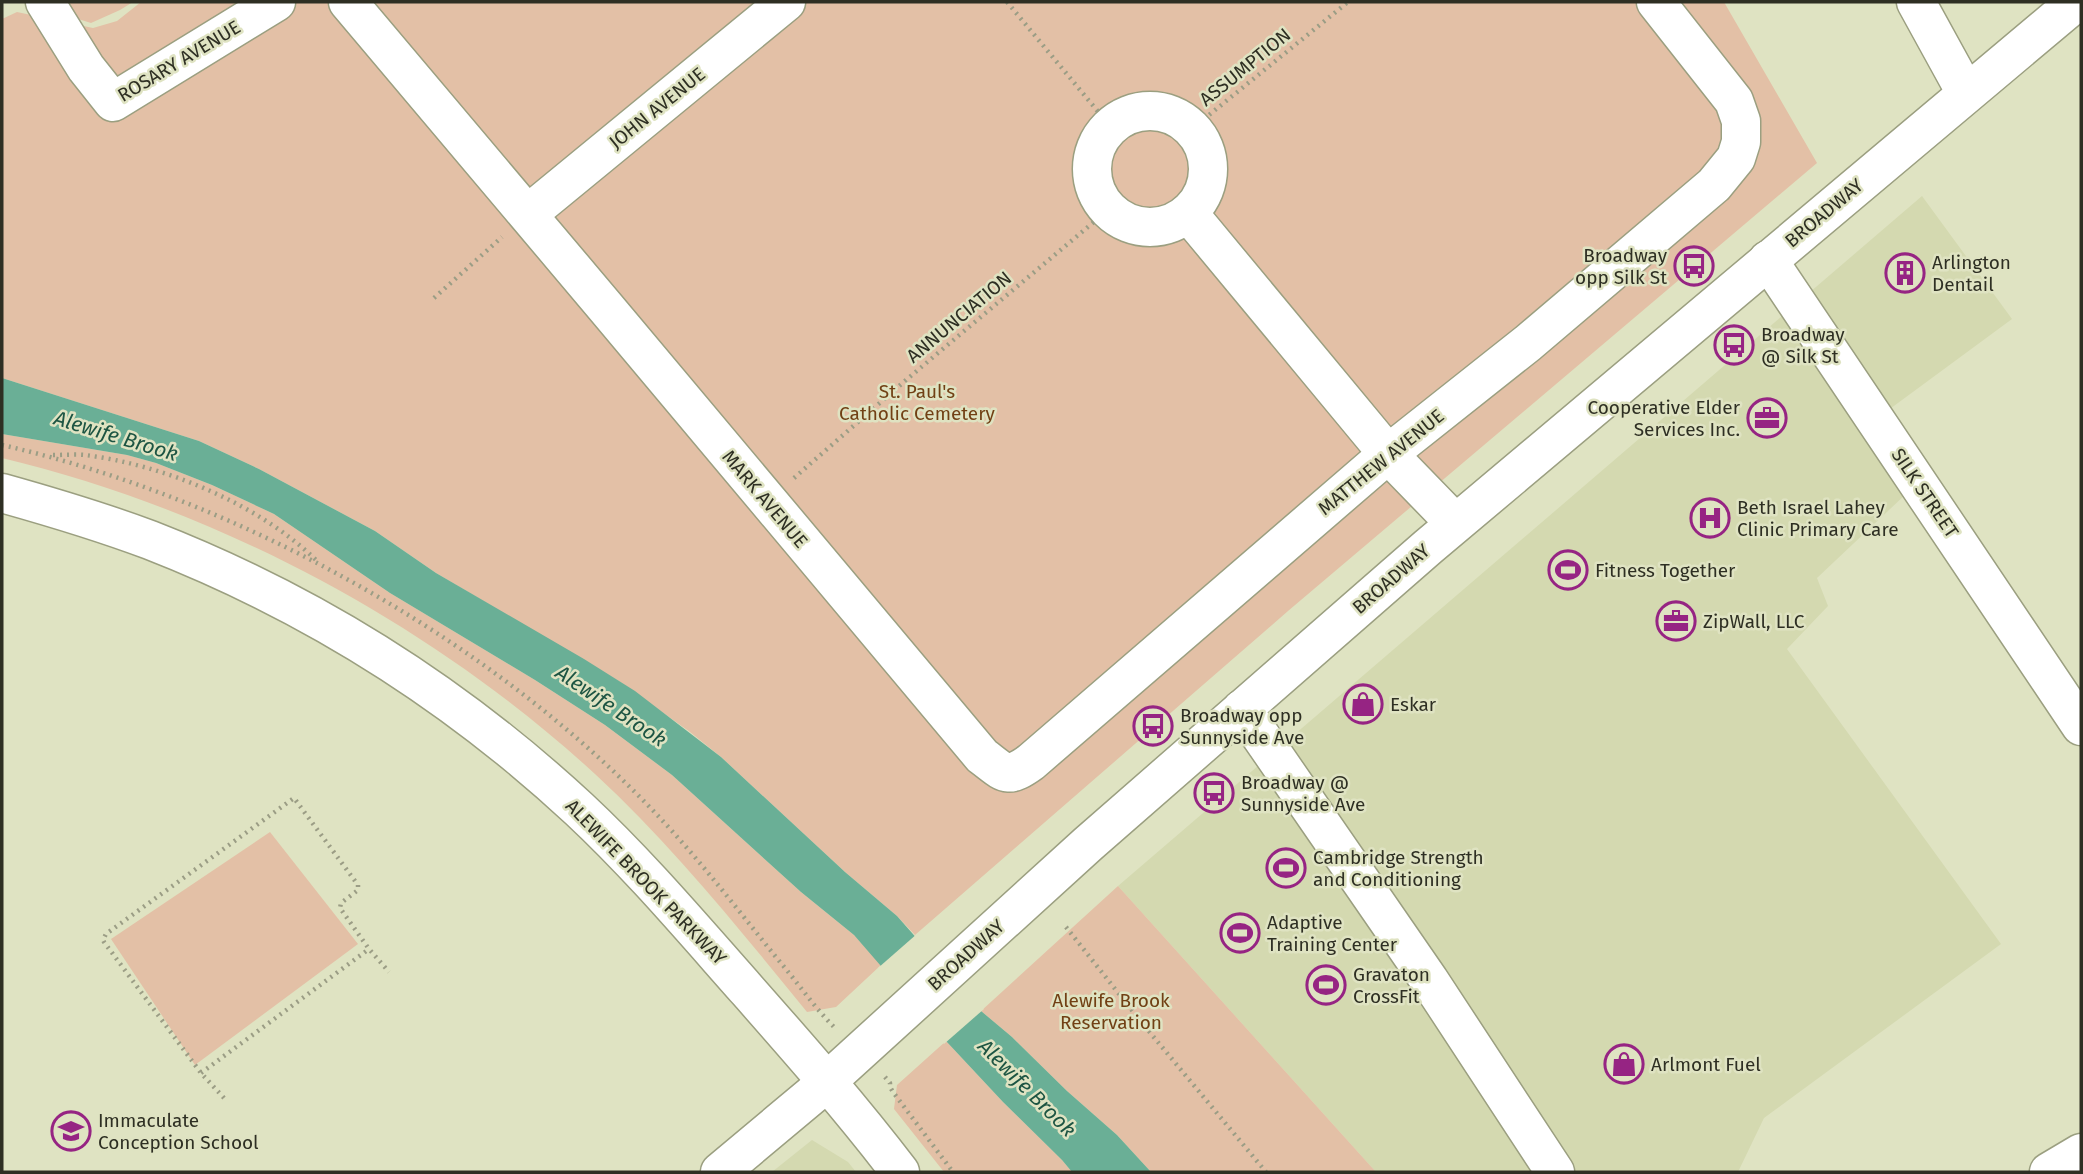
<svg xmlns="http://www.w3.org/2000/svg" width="2083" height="1174" font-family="'Fira Sans',sans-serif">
  <rect width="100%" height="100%" fill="#dfe3c2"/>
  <g fill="#d4d9b0">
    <polygon points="1922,196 2012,319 1864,428 1907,493 1817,578 1828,606 1787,649 2001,944 1764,1118 1738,1172 1376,1172 1118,886"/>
    <polygon points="812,1140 848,1162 856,1172 772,1172"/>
  </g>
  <g fill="#e3c0a6">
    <polygon points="57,2 133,2 120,10 91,23 75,18"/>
    <polygon points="141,2 1724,2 1817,163 1288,611 915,935 897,916 845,872 721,757 690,732 620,682 436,573 375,531 259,469 199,441 2,378 2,19 17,12 93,28 117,21"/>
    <path d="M2,434L127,455L156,463L212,485L274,514L390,593L535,680L605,725L672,775L801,892L854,935L881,965L836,1007L807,1012C740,930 673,846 595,774C432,624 217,509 2,458Z"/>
    <polygon points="270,832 358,944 195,1065 111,939"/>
    <polygon points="1118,886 1376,1172 1151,1172 1117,1135 1067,1091 1012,1037 981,1011"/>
    <polygon points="946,1041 1003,1102 1062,1160 1072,1172 944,1172 894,1109 897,1085"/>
  </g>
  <polygon fill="#6aaf96" points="2,378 199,441 259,469 375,531 436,573 584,659 635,691 721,757 845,872 897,916 981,1011 1012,1037 1067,1091 1117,1135 1151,1172 1072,1172 1062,1160 1003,1102 946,1041 854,935 801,892 672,775 605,725 535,680 390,593 274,514 212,485 156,463 127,455 2,434"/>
  <polygon fill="#dfe3c2" points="918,933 984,1009 944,1044 878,968"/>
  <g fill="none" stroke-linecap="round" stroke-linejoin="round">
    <g stroke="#9b9f80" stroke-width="41">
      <g id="minor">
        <polyline points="45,2 86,68 113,102 276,2"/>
        <path d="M348,2C561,252 770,505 982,756C1005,773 1006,780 1031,762L1388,454L1528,343L1714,185L1736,158L1741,142V121L1734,101L1656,2"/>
        <polyline points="1916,2 1966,93"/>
        <circle cx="1150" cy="169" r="58"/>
        <polyline points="528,214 786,2"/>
        <polyline points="1189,214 1388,454 1455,523"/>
        <polyline points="1768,260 2081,726"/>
        <polyline points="1242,709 1429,980 1555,1172"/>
        <polyline points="2049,1172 2081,1153"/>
      </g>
    </g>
    <g stroke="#9b9f80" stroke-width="41">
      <g id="major">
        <path d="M2,493C52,507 102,522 150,540C309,602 454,693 579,809C639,865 693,929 748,991C800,1050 852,1109 900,1172"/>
        <polyline points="720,1172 812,1095 1088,844 1428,547 2076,2"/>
      </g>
    </g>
    <g stroke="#9b9d85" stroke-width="4.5" stroke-dasharray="2 5" stroke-linecap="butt">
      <polyline points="1007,2 1110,126"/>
      <polyline points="1193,128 1348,2"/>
      <polyline points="434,298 502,237"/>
      <path d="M2,445C239,499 494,640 661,819C703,864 741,914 780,962C798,983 814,1007 834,1027"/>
      <path d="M53,455C64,455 75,454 85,455C165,465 261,505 318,562"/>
      <polyline points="794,478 906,380 1108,210"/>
      <polyline points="1066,927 1142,1023 1266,1172"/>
      <polyline points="201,1073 369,949"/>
      <polyline points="885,1077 890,1083 890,1087 893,1092 953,1172"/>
      <polyline points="224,1098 201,1073 104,942 103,940 106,934 294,798 358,885 358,890 341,903 340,908 369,949 389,972"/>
    </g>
    <use href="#minor" stroke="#fff" stroke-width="38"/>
    <use href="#major" stroke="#fff" stroke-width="38"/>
  </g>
  <defs>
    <g id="bus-ring" transform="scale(2.0125)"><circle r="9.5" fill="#dfe3c2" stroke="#962483" stroke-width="1.5"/><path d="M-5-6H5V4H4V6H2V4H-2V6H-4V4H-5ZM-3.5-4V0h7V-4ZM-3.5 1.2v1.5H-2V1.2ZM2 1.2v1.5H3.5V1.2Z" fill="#962483"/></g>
    <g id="building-ring" transform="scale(2.0125)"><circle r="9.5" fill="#dfe3c2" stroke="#962483" stroke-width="1.5"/><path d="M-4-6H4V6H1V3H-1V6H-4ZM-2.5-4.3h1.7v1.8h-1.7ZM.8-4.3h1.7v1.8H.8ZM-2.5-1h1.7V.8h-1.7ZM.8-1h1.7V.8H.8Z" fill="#962483"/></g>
    <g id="office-ring" transform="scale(2.0125)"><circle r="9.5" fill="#dfe3c2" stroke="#962483" stroke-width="1.5"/><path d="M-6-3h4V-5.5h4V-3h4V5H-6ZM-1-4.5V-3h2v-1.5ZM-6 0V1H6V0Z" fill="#962483"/></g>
    <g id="hospital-ring" transform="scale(2.0125)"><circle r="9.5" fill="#dfe3c2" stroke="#962483" stroke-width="1.5"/><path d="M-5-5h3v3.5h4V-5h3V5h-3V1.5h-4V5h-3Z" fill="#962483"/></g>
    <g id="stadium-ring" transform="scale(2.0125)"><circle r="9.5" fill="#dfe3c2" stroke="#962483" stroke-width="1.5"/><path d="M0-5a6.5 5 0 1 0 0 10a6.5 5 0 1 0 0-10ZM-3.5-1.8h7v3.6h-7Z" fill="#962483"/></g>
    <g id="shop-ring" transform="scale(2.0125)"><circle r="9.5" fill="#dfe3c2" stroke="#962483" stroke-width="1.5"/><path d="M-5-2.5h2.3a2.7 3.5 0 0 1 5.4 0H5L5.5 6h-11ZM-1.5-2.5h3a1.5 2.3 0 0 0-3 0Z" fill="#962483"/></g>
    <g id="school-ring" transform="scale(2.0125)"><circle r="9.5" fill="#dfe3c2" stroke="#962483" stroke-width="1.5"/><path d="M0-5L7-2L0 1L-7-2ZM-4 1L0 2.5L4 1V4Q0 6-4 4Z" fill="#962483"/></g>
  </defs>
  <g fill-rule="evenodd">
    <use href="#bus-ring" x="1694" y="266"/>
    <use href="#building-ring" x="1905" y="273"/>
    <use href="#bus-ring" x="1734" y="345"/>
    <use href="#office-ring" x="1767" y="418"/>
    <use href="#hospital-ring" x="1710" y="518"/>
    <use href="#stadium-ring" x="1568" y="570"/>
    <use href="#office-ring" x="1676" y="621"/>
    <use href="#shop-ring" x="1363" y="704"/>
    <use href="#bus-ring" x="1153" y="726"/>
    <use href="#bus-ring" x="1214" y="793"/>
    <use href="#stadium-ring" x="1286" y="868"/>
    <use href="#stadium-ring" x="1240" y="933"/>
    <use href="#stadium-ring" x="1326" y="985"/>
    <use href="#shop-ring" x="1624" y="1064"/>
    <use href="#school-ring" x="71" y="1131"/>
  </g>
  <g text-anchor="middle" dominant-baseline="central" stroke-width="5" stroke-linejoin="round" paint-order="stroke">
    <g font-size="19" fill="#2e2f23" stroke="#dfe3c2">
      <text transform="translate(179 61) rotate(-31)">ROSARY AVENUE</text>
      <text transform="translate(1245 67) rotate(-39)">ASSUMPTION</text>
      <text transform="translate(657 108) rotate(-39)">JOHN AVENUE</text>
      <text transform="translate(1824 213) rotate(-40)">BROADWAY</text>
      <text transform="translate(959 317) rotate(-40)">ANNUNCIATION</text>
      <text transform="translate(1381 462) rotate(-39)">MATTHEW AVENUE</text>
      <text transform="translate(1925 493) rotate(56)">SILK STREET</text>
      <text transform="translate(765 499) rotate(50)">MARK AVENUE</text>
      <text transform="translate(1391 579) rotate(-41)">BROADWAY</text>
      <text transform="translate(646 882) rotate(46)">ALEWIFE BROOK PARKWAY</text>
      <text transform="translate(966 955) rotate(-42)">BROADWAY</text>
    </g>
    <g font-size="19" fill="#2e2f23" stroke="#dfe3c2" text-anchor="start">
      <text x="1667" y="255" text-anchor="end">Broadway<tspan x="1667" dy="22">opp Silk St</tspan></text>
      <text x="1932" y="262">Arlington<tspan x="1932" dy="22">Dentail</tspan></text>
      <text x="1761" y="334">Broadway<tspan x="1761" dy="22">@ Silk St</tspan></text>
      <text x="1740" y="407" text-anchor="end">Cooperative Elder<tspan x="1740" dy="22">Services Inc.</tspan></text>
      <text x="1737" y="507">Beth Israel Lahey<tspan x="1737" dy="22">Clinic Primary Care</tspan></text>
      <text x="1595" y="570">Fitness Together</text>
      <text x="1703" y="621">ZipWall, LLC</text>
      <text x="1390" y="704">Eskar</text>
      <text x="1180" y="715">Broadway opp<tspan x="1180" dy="22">Sunnyside Ave</tspan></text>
      <text x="1241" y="782">Broadway @<tspan x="1241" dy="22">Sunnyside Ave</tspan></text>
      <text x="1313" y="857">Cambridge Strength<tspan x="1313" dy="22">and Conditioning</tspan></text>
      <text x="1267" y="922">Adaptive<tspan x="1267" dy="22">Training Center</tspan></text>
      <text x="1353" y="974">Gravaton<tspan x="1353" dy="22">CrossFit</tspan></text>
      <text x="1651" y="1064">Arlmont Fuel</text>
      <text x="98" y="1120">Immaculate<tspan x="98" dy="22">Conception School</tspan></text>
    </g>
    <g font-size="19" fill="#714014" stroke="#dfe3c2">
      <text x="917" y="391">St. Paul's<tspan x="917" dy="22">Catholic Cemetery</tspan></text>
      <text x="1111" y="1000">Alewife Brook<tspan x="1111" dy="22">Reservation</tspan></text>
    </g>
    <g font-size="21" font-style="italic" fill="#1d5543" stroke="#dfe3c2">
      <text transform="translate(116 436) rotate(17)">Alewife Brook</text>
      <text transform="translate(611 706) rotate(34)">Alewife Brook</text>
      <text transform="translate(1027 1088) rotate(45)">Alewife Brook</text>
    </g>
  </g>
  <rect width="2083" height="1174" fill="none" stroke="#2e2f23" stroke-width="7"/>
</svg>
